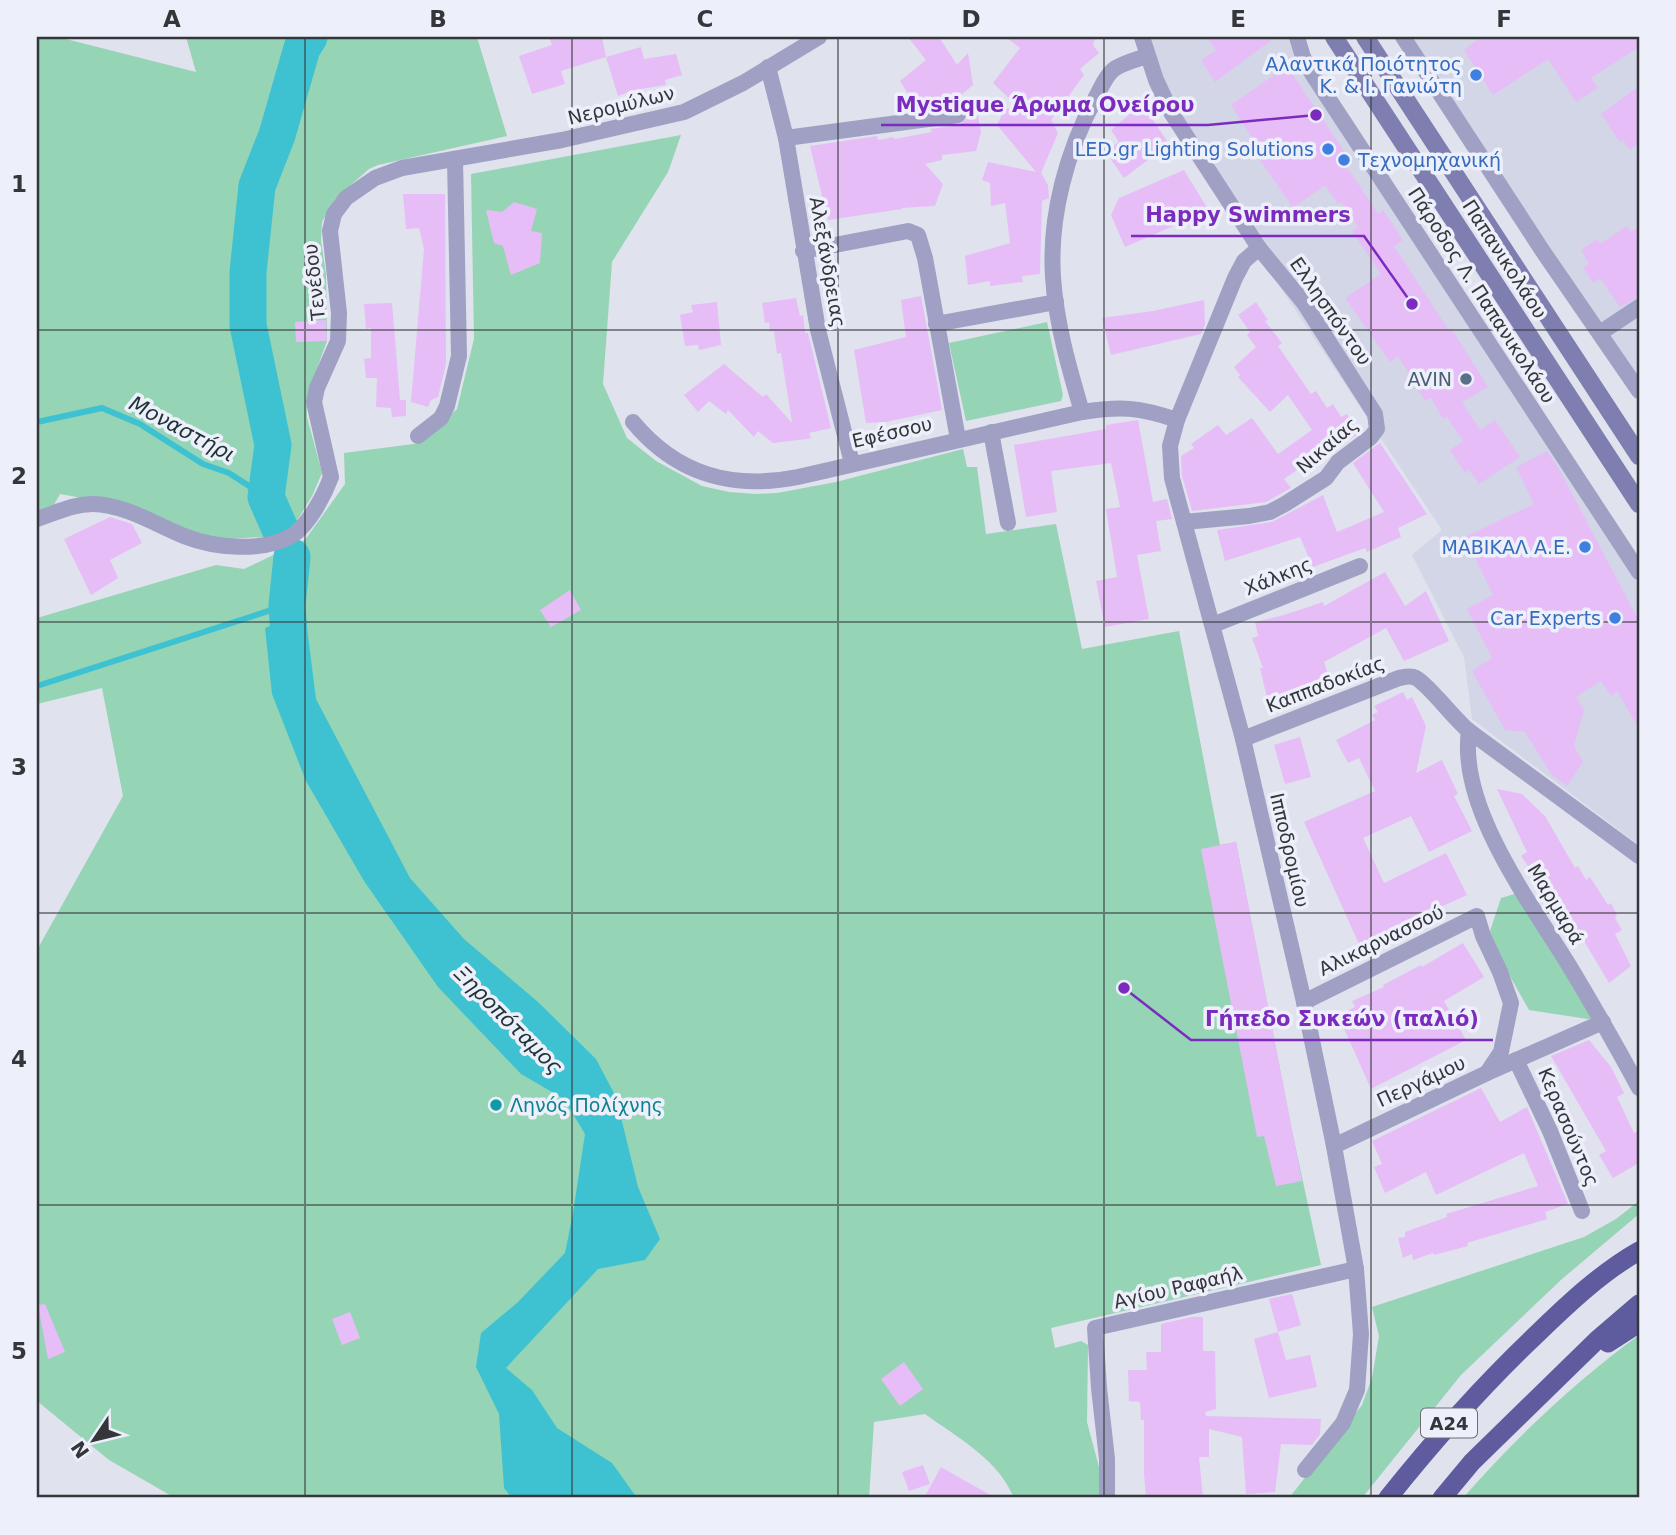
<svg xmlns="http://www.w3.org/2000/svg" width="1676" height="1535" font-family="'DejaVu Sans',sans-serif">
  <rect width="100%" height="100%" fill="#e0e2ed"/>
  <g fill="#d2d6e7">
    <polygon points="1135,37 1296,37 1639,575 1639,845 1472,719 1464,657 1412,555 1442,530 1177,132"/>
    <polygon points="1401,37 1639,37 1639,397"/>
  </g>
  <g fill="#96d4b6">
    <polygon points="37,37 58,37 196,72 186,37 477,37 507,136 378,165 369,169 335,199 322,222 321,241 326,274 327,341 307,396 307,417 322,473 312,496 294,526 278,536 213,540 110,503 60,494 51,510 37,514"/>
    <path d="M681,135L668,172L612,262L603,384L627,438L656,461L702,486L729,492L756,494L777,493L836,482L963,449L967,467H977L986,534L1056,524L1082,649L1179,631L1220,845L1236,842L1292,1131L1321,1265L1051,1328L1055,1348L1081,1341L1088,1345L1087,1422L1100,1471L1102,1498H1014C998,1459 958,1438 925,1414L874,1422L869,1498H175L109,1460L37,1401V950L123,796L102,688L37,704V618L216,565L244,569L305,540L345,484L344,453L421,443L457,409L474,339L471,174Z"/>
    <polygon points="1047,322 1063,395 1061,401 966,421 949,343"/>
    <polygon points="1521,892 1594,1020 1529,1010 1488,937 1501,898"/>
    <polygon points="1639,1201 1639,1214 1562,1279 1461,1375 1362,1498 1289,1498 1362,1405 1372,1378 1379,1336 1372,1307 1584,1237 1616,1219"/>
    <path d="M1639,1335V1498H1463C1515,1438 1575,1382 1639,1335Z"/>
  </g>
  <polygon fill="#3ec2d1" points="305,612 316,699 410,878 464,939 538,1002 596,1059 616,1097 638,1187 660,1239 645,1260 598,1269 506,1368 532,1390 557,1428 612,1463 637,1498 512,1498 504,1488 499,1414 476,1367 481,1333 517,1303 565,1253 573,1213 585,1134 564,1099 521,1074 438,987 364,881 306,781 272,694 265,628"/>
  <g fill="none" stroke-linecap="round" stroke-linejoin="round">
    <g stroke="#3ec2d1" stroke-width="6">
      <polyline points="37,422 102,408 140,424 203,464 229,473 266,497"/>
      <polyline points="37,686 287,605"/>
    </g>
    <g stroke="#3ec2d1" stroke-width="37">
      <polyline points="281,531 266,497 273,445 248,325 248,272 257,186 277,135 302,48 309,37"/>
      <polyline points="291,667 287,605 292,557"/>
    </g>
  </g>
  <g fill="#e7bdf7">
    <polygon points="549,37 602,37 606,57 561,71 565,84 532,94 519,56 552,45"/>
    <polygon points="908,37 939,37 957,65 968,53 973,85 948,106 918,110 900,81 926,60"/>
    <polygon points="1006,37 1096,37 1093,45 1099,53 1080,69 1084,75 1051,120 1058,133 1041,173 1048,185 1049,198 1042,201 1040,274 1022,276 1023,282 990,286 990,281 968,285 965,256 1010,243 1005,203 991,206 990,183 982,180 988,162 1036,172 997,125 1005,109 1018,107 993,83 1020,48"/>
    <polygon points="1207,37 1276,37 1215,82 1201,60 1216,50"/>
    <polygon points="1481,37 1639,37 1639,47 1591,78 1598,88 1576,102 1548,59 1493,95 1464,50"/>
    <polygon points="641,47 644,59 676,54 682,75 665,80 666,85 634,90 618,96 606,57"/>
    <polygon points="1287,66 1352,163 1347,167 1378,214 1383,210 1403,240 1394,246 1448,329 1451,328 1488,387 1462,402 1480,430 1495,420 1520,457 1479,484 1469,470 1465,473 1450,450 1463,441 1447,417 1443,419 1431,398 1425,401 1398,356 1390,362 1345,298 1381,274 1352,232 1358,227 1341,202 1338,204 1325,185 1293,208 1247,141 1252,138 1231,105"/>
    <polygon points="1639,86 1639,143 1630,150 1623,140 1620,142 1601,114"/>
    <polygon points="1142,104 1169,144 1124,178 1105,151 1119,142 1111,130"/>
    <polygon points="978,115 981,132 976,151 942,155 942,160 925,164 943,184 935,206 902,208 902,209 828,220 810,146 877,136 878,140 894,137 894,139 932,132 930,129 960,125 968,117"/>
    <polygon points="1184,170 1212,216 1188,226 1185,221 1125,247 1111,215 1119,198"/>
    <polygon points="403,194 445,194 446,364 438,397 431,400 428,407 411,402 424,249 419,228 406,229"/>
    <polygon points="514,202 537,209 531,231 542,233 540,263 511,275 503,246 494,243 486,210 502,212"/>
    <polygon points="1627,226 1631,232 1639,226 1639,297 1620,307 1600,278 1593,283 1583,267 1589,264 1581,250 1597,239 1600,244"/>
    <polygon points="921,296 942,410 886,422 866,423 854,350 906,337 901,300"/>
    <polygon points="796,298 800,316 803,315 805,333 808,333 831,428 809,433 811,438 807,439 773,443 758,431 754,437 728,410 726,414 709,401 698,412 684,395 724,364 763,397 766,394 792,423 781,353 777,354 774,331 770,332 769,322 765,323 762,303"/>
    <polygon points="1204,300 1205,324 1201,334 1111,355 1102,318 1153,311"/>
    <polygon points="717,302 721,345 699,350 698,345 685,346 680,315 693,312 691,305"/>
    <polygon points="1256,302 1268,320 1265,321 1282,343 1278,346 1311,394 1316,391 1327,408 1333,404 1341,417 1347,414 1359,433 1329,454 1326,450 1284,479 1291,488 1266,502 1192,511 1182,476 1181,456 1194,448 1191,444 1218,425 1226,435 1252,418 1278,454 1312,430 1288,395 1270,412 1238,377 1240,375 1234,367 1256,347 1247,335 1250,332 1238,315"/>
    <polygon points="392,303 400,400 406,400 406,416 392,417 391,408 376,407 377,378 366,378 364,359 371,358 371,328 366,329 364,304"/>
    <polygon points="326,320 327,341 296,342 295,322"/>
    <polygon points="1138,420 1153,502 1167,499 1172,519 1156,521 1161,551 1137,555 1149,619 1105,627 1096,581 1117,577 1106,509 1120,507 1111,463 1051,471 1057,512 1026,517 1014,445 1106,429 1106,425"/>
    <polygon points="1380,443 1427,514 1398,528 1401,537 1367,552 1365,548 1313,567 1300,537 1225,561 1217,530 1272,522 1323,495 1337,532 1384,512 1353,463"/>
    <polygon points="1547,451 1559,469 1639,621 1639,729 1617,691 1611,696 1601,681 1576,697 1584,710 1574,746 1583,762 1567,786 1551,774 1525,732 1505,730 1472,671 1492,658 1467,609 1493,595 1465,537 1534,504 1516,467"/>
    <polygon points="110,517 132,524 142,543 110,560 118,578 91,595 64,539"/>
    <polygon points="1385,572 1405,606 1426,591 1449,641 1404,661 1386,628 1324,662 1330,681 1292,693 1294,700 1269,706 1260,668 1263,668 1252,638 1258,636 1255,622 1284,615 1323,602 1324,606"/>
    <polygon points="570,590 581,610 551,627 540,610"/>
    <polygon points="1403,692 1407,700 1412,697 1426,726 1416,773 1442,760 1458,794 1454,796 1472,831 1429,852 1411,816 1363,838 1384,883 1446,853 1467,895 1359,944 1304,822 1375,791 1359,758 1348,763 1336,740 1375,720 1372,715 1378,712 1374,706"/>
    <polygon points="1300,737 1311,777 1285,784 1274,745"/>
    <polygon points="1497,789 1522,794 1545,816 1575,868 1578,866 1586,880 1590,877 1608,905 1611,903 1617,915 1615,918 1622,930 1615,934 1631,966 1609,983 1558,897 1552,901 1521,856 1527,852"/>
    <polygon points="1236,842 1302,1181 1276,1186 1264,1136 1257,1137 1201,849"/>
    <polygon points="1463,943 1484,977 1444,1001 1466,1040 1371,1089 1338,1015 1355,1007 1352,1001 1384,987 1383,985 1421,965 1422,967"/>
    <polygon points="1589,1040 1611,1067 1624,1093 1617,1097 1634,1133 1639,1130 1639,1163 1613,1178 1599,1155 1606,1151 1551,1056"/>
    <polygon points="1481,1088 1500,1122 1527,1107 1568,1204 1545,1212 1547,1219 1467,1243 1468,1246 1434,1255 1433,1253 1413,1260 1412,1254 1403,1258 1398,1238 1405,1237 1405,1232 1447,1217 1446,1214 1538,1186 1524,1153 1436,1195 1426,1172 1385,1193 1374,1167 1382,1164 1372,1141"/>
    <polygon points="1292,1294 1301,1325 1278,1332 1269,1299"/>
    <polygon points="45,1304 65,1352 48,1359 38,1305"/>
    <polygon points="350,1312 360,1338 342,1345 332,1319"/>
    <polygon points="1192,1317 1203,1317 1203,1351 1215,1351 1216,1409 1205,1412 1206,1416 1321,1419 1320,1434 1312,1445 1281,1444 1275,1492 1246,1494 1242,1437 1209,1429 1209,1457 1199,1457 1203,1498 1146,1498 1144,1473 1144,1420 1141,1420 1140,1402 1129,1401 1128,1370 1147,1370 1146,1352 1161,1352 1161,1324"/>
    <polygon points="1278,1332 1286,1360 1310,1355 1317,1387 1269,1398 1254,1339"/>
    <polygon points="904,1362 923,1389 900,1406 881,1379"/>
    <polygon points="923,1465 930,1484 909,1491 902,1472"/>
    <polygon points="941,1467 967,1482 996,1498 924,1498"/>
  </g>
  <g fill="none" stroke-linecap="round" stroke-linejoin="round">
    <g stroke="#9fa0c3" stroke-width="16">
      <polyline points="1142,37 1156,80 1172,114 1259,248 1304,303 1375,414 1377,429 1371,437 1338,462 1326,478 1285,504 1270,512 1249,516 1184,522"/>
      <polyline points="1297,37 1303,57 1313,75 1639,572"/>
      <polyline points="1403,37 1544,253 1639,391"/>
      <polyline points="768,67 786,138 818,330 852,463"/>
      <polyline points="786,138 958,115"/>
      <polyline points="1259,248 1244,261 1235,278 1177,420 1170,446 1172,478 1243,739 1304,1002 1334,1146 1356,1269 1361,1334 1357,1390 1343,1423 1305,1470"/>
      <polyline points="803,251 908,231 918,235 925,258 958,439"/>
      <polyline points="936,324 1056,302"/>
      <polyline points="1600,333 1639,307"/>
      <path d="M1082,412C1069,368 1056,323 1053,277C1049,216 1067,150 1096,97C1101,88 1105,77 1113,70C1122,63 1136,60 1147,56"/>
      <path d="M633,422C677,475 732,490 798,477L1082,412C1121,406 1139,407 1177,420"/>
      <polyline points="991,432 1008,523"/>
      <polyline points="418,436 441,418 447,406 459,356 455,159"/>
      <path d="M37,519C56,513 72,504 93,504C123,504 157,525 184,536C214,548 264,553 293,535C309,524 324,496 331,477L314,402L317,388L338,341L339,313L330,231L334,214L346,198L375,178L402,168L562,140L684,112L743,83L819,37"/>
      <polyline points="1213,625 1360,566"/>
      <path d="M1469,731C1458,808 1531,903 1570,967C1594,1007 1617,1047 1639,1088"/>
      <path d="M1243,739L1399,678C1405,677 1410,675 1416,678C1429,685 1454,719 1469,731L1639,856"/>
      <polyline points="1304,1002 1477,916 1483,936 1500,972 1511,1003 1501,1052 1487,1073"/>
      <polyline points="1516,1060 1550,1131 1582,1211"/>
      <polyline points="1334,1146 1487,1073 1603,1022"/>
      <polyline points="1107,1498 1107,1459 1099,1388 1095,1328 1356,1269"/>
    </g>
    <g stroke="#7f7eb1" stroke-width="18">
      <polyline points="1334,37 1639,504"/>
      <polyline points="1365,37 1639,456"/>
    </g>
    <g stroke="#5e5b9e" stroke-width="19">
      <polyline points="1608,1343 1639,1323"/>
      <path d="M1388,1498C1435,1439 1484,1384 1539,1332C1570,1302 1602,1272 1639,1251"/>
      <polyline points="1442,1498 1472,1462 1597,1340 1639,1304"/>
    </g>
  </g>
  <path fill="none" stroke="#35363a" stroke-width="2" stroke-opacity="0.55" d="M305,37V1498M572,37V1498M838,37V1498M1104,37V1498M1371,37V1498M37,330H1639M37,622H1639M37,913H1639M37,1205H1639"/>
  <g fill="#3f7fe0" stroke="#edf0fa" stroke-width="2.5">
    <circle cx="1476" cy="75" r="7"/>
    <circle cx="1328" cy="149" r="7"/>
    <circle cx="1344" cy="160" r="7"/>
    <circle cx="1585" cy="547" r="7"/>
    <circle cx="1615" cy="618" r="7"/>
  </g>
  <circle fill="#5c6f8a" stroke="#edf0fa" stroke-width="2.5" cx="1466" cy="379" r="7"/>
  <circle fill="#0f9aa8" stroke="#edf0fa" stroke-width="2.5" cx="496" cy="1105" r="7"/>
  <g text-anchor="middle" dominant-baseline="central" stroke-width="7" stroke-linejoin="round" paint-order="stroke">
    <rect fill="#edf0fa" stroke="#6c6e74" stroke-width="2" x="1421" y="1408.5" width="56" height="29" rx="5"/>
    <g font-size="18" font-weight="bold" fill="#35363a">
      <text x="1449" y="1423">Α24</text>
    </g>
    <g font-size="19" fill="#366cbe" stroke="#edf0fa" text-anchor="end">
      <text x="1462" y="64">Αλαντικά Ποιότητος<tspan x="1462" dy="22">Κ. &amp; Ι. Γανιώτη</tspan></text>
      <text x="1314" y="149">LED.gr Lighting Solutions</text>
      <text x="1358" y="160" text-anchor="start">Τεχνομηχανική</text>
      <text x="1571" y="547">ΜΑΒΙΚΑΛ Α.Ε.</text>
      <text x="1601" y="618">Car Experts</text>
    </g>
    <g font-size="19" fill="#35363a" stroke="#edf0fa">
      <text transform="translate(621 105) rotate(-14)">Νερομύλων</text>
      <text transform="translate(1505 259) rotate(57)">Παπανικολάου</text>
      <text transform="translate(828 262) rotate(80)">Αλεξάνδρειας</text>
      <text transform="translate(314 282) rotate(-96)">Τενέδου</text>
      <text transform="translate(1482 295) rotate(57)">Πάροδος Λ. Παπανικολάου</text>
      <text transform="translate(1331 311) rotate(55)">Ελλησπόντου</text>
      <text transform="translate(892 432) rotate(-13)">Εφέσσου</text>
      <text transform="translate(1327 445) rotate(-41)">Νικαίας</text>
      <text transform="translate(1278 576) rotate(-22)">Χάλκης</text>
      <text transform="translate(1325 684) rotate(-21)">Καππαδοκίας</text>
      <text transform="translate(1290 850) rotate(77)">Ιπποδρομίου</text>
      <text transform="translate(1556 904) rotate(59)">Μαρμαρά</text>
      <text transform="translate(1381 940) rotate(-26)">Αλικαρνασσού</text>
      <text transform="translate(1421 1081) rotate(-25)">Περγάμου</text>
      <text transform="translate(1569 1127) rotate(67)">Κερασούντος</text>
      <text transform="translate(1178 1287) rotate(-13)">Αγίου Ραφαήλ</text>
    </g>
    <g font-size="19" fill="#4e5e75" stroke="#edf0fa" text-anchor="end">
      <text x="1452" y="379">AVIN</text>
    </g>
    <g font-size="19" fill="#0d838f" stroke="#edf0fa" text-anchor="start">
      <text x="510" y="1105">Ληνός Πολίχνης</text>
    </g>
    <g font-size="21" font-style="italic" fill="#1d3336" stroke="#edf0fa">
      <text transform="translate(182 429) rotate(28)">Μοναστήρι</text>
      <text transform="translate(508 1020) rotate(45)">Ξηροπόταμος</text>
    </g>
  </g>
  <path fill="none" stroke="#7b2cbf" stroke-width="2.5" d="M1316 115L1208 125H881M1412 304L1364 236H1131M1124 988L1191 1040H1493"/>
  <g fill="#7b2cbf" stroke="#edf0fa" stroke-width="2.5">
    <circle cx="1316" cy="115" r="7"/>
    <circle cx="1412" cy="304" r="7"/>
    <circle cx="1124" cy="988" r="7"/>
  </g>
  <g font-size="21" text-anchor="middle" font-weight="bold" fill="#7b2cbf" stroke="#edf0fa" stroke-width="7" stroke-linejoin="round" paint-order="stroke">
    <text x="1045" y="112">Mystique Άρωμα Ονείρου</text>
    <text x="1248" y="222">Happy Swimmers</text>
    <text x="1342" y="1026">Γήπεδο Συκεών (παλιό)</text>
  </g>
  <rect width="1676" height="1535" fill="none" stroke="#edf0fa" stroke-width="77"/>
  <g transform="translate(94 1440) rotate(235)" stroke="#edf0fa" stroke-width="5" paint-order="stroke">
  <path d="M0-5L12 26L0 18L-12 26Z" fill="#35363a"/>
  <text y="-10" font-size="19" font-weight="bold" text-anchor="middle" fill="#35363a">N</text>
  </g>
  <rect x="38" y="38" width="1600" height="1458" fill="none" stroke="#35363a" stroke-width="2.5"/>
  <g font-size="23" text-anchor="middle" font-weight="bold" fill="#35363a">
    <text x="172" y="27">A</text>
    <text x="438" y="27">B</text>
    <text x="705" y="27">C</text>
    <text x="971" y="27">D</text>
    <text x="1238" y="27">E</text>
    <text x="1504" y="27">F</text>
    <text x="19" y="192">1</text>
    <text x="19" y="484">2</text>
    <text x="19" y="775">3</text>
    <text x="19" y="1067">4</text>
    <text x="19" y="1359">5</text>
  </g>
</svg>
